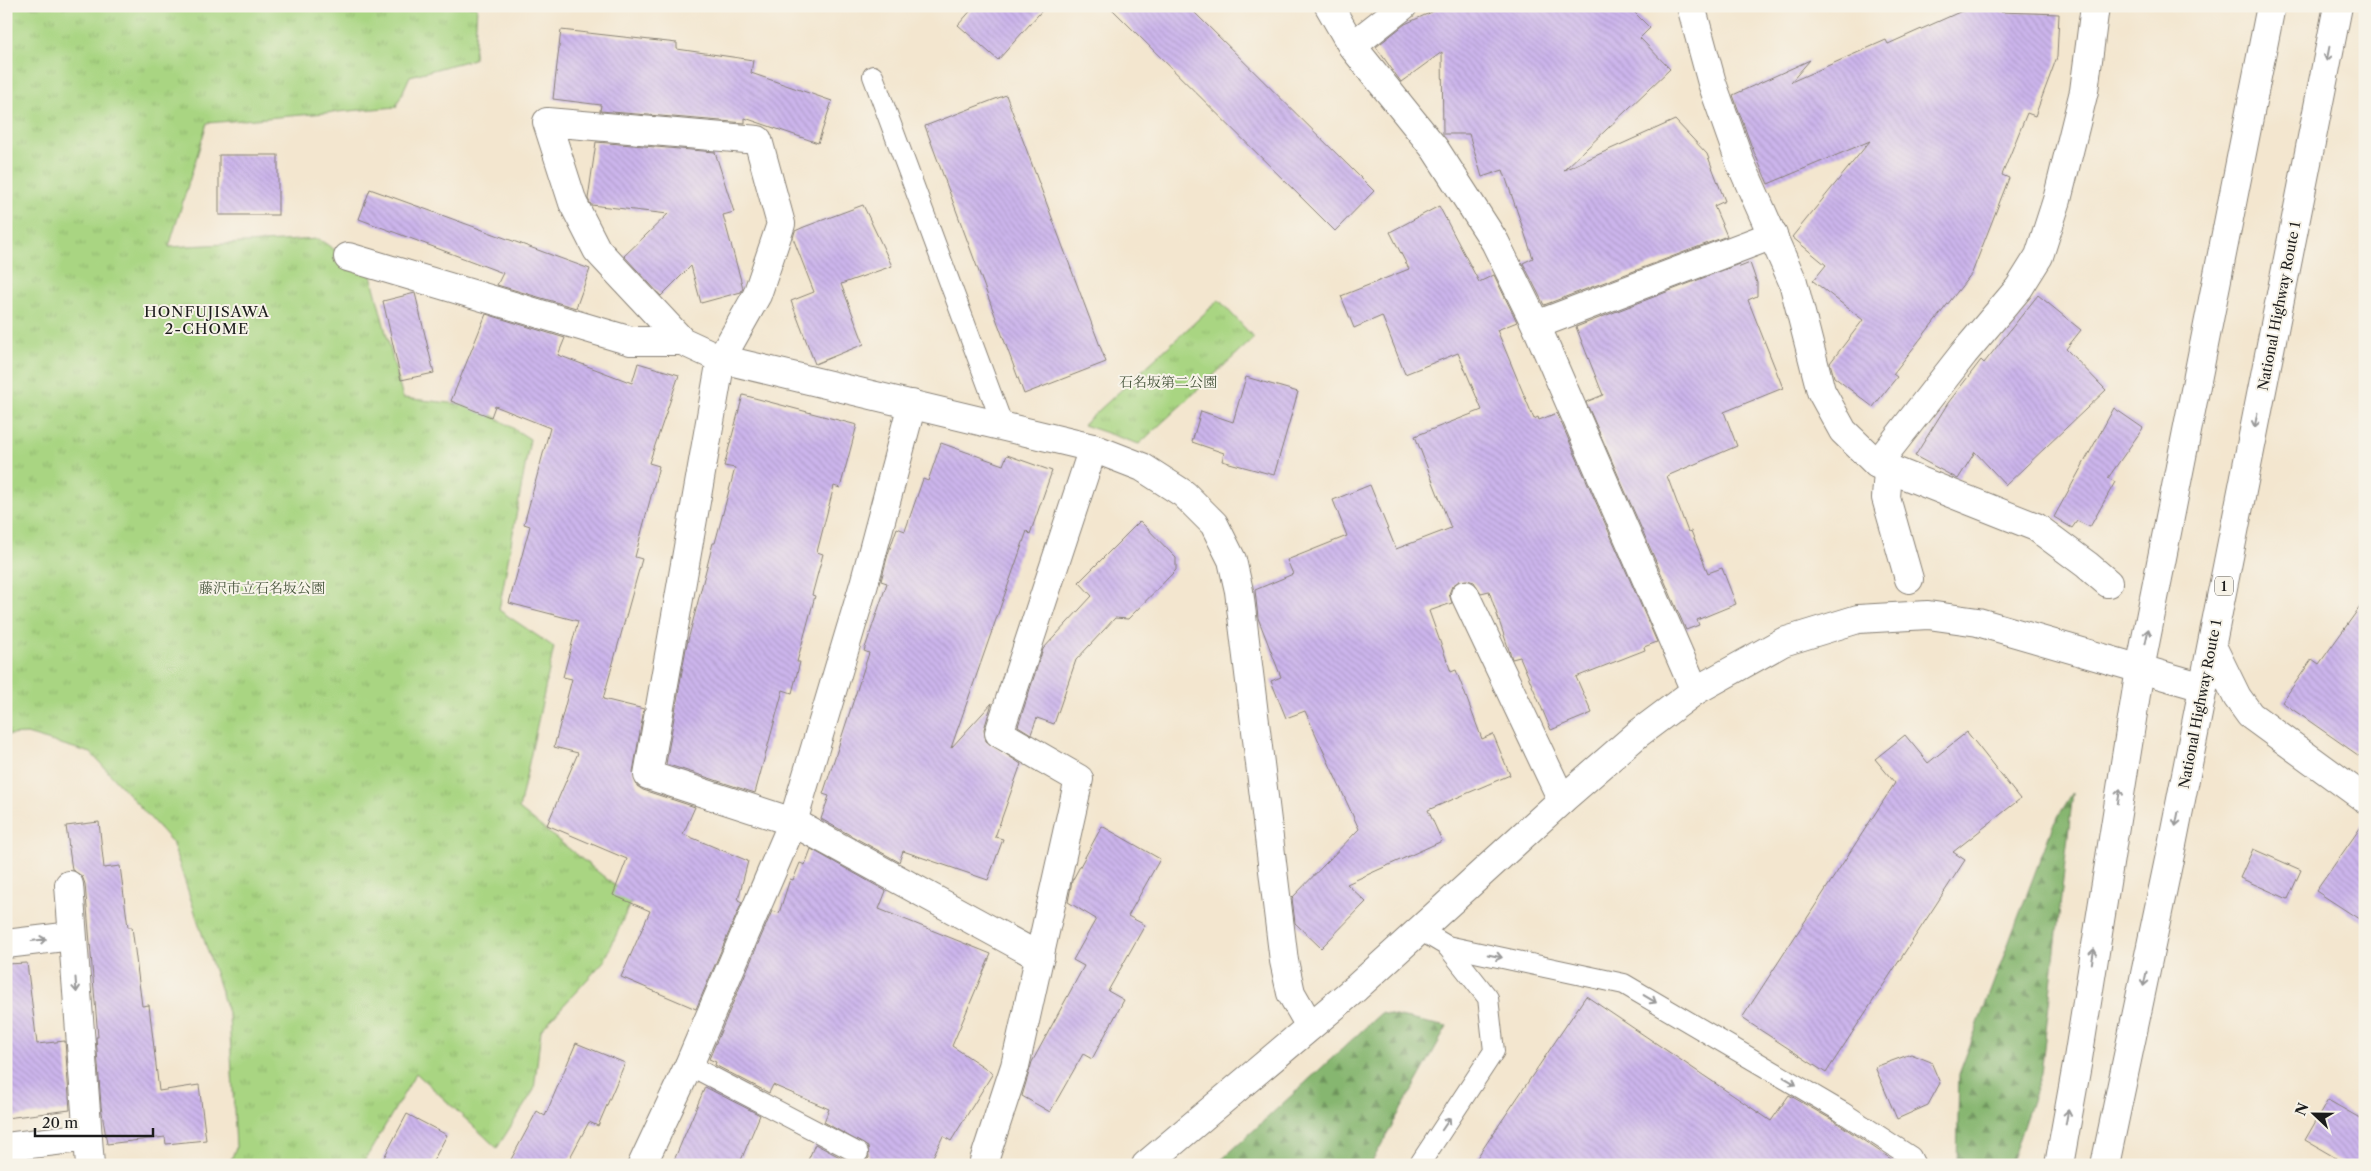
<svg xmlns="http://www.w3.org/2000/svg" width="2371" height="1171" font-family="'Libre Caslon Text','Noto Serif JP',serif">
  <defs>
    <pattern id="forest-firs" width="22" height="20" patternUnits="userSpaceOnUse" patternTransform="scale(1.25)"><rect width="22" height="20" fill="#86b670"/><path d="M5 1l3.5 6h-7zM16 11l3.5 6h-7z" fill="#6d935b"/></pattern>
    <pattern id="park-tufts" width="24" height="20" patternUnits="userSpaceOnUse" patternTransform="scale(1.25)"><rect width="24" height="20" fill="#a9d582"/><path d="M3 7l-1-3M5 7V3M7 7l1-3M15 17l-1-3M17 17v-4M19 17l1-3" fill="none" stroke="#91b670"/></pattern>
    <pattern id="building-back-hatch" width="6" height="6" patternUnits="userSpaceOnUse" patternTransform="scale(1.25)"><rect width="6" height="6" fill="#ccb5ec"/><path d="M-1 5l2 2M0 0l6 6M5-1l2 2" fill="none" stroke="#af9bca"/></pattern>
  </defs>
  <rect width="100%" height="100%" fill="#f7f3e8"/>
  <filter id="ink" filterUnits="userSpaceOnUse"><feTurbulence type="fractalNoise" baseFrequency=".02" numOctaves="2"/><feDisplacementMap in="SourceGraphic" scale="10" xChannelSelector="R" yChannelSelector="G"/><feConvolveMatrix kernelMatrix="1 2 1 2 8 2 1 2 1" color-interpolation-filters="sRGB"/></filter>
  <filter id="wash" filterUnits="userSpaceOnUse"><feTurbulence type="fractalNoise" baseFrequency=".0096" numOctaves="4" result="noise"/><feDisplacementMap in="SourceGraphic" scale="20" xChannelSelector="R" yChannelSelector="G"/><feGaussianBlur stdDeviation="1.12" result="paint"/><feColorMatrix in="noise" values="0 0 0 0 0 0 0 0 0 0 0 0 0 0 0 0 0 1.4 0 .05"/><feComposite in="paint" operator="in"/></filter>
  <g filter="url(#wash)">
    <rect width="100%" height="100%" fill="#f3e6cf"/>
    <g fill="url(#forest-firs)" stroke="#516946">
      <polygon points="2073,792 2041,1074 2010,1165 1957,1165 1959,1074 2053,825"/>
      <polygon points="1381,1013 1447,1027 1370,1165 1216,1165"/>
    </g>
    <g fill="url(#park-tufts)" stroke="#62784f">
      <polygon points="6,6 477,6 474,59 410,76 396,107 207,123 169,247 319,239 371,275 403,398 478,406 530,439 499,610 554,647 519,809 632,899 605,960 541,1030 534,1090 497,1148 416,1073 362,1165 229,1165 236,1147 229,1016 172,842 91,753 27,734 6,735"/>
      <polygon points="1219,300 1254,338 1139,444 1083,425"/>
    </g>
    <g id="blocks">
      <g fill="url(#building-back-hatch)">
        <polygon points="975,6 1046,6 998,60 958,25"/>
        <polygon points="1109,6 1188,6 1374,191 1335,231"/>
        <polygon points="1445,6 1628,6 1650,28 1640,38 1670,69 1564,170 1675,120 1707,154 1725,201 1714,206 1727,236 1544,305 1523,263 1533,258 1503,170 1482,177 1469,134 1443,134 1442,52 1401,82 1376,47 1405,24"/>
        <polygon points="1973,6 2001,6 2001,12 2059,14 2057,57 2035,116 2027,113 2002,175 2009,178 1972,273 1893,374 1897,377 1873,407 1834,377 1830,363 1863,320 1813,281 1826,265 1792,237 1870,141 1768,184 1751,145 1733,95 1810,60 1791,82 1886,40 1888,44"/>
        <polygon points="561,30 677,43 677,49 753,60 751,73 832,101 818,143 745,118 745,123 600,111 601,105 553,99"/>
        <polygon points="1006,95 1106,362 1024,394 925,126"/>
        <polygon points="596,142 715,152 734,212 723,215 743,288 741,292 701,303 691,266 661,296 624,256 668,214 591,205 588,199"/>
        <rect x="219" y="155" width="59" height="60"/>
        <polygon points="370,189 590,269 576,308 497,285 503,273 359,219"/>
        <polygon points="863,205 892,266 841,284 864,344 815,364 791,301 814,292 793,238 795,231 804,227"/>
        <polygon points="1439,206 1479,282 1494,275 1517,322 1497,330 1534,419 1538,417 1539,420 1557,413 1657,642 1644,647 1645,650 1576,677 1592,713 1551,730 1520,657 1512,659 1489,591 1481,593 1474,582 1467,580 1459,581 1452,586 1449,594 1452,603 1429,611 1451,672 1456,670 1482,739 1493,734 1510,775 1428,810 1442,841 1347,884 1366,902 1321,948 1295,923 1292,898 1359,829 1305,711 1286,718 1271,681 1281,677 1258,618 1255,590 1293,574 1287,560 1347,536 1333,500 1370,485 1396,549 1451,528 1415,436 1482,410 1458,353 1405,374 1382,316 1354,328 1341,296 1409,269 1390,232"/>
        <polygon points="1750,263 1757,283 1757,296 1748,300 1783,388 1724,412 1737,446 1667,476 1688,532 1691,531 1708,573 1722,568 1736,604 1697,620 1699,625 1686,630 1586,402 1603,395 1576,327 1739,264 1740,267"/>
        <polygon points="415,293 434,373 401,380 383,301"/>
        <polygon points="2038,295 2081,330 2066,349 2106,390 2006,485 1975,452 1958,479 1915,456 1948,403 1981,360 1984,363"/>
        <polygon points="486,314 565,338 558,355 632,383 638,363 679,375 649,463 659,466 635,557 642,559 603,699 644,709 633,772 637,786 643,790 695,807 683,834 748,861 738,900 742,902 696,1009 621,977 650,911 613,895 627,859 547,825 578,753 554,747 572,679 563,677 578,621 509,603 530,526 524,524 550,428 495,406 491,417 451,401"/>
        <polygon points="1246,377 1298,392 1274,475 1222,461 1224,453 1192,442 1201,411 1233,422"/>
        <polygon points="743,395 857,425 840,488 834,486 817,552 823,554 812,595 815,596 797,662 800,662 792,693 783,690 755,793 666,764 686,648 713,543 715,543 735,468 724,466"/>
        <polygon points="2114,408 2143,428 2108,478 2115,482 2090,527 2077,521 2072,528 2054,517"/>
        <polygon points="941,443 1003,465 1007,455 1052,471 1030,534 1027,531 951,748 992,703 984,729 986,741 1021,764 995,837 1003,839 988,880 903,851 899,862 821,819 829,796 823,794 869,653 864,651 887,583 881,581 888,554 897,528 905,531 923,479 928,481"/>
        <polygon points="1140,521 1176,558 1176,570 1128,619 1115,618 1076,660 1054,724 1037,718 1031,734 1018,726 1043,649 1092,596 1079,582"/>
        <polygon points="2365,600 2365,760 2282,702 2312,659 2319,664"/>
        <polygon points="1967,732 2020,799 1953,852 1965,860 1826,1073 1742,1018 1895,783 1875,759 1905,735 1928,763"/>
        <polygon points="2365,821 2365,923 2316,891"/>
        <polygon points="99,822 104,868 120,866 128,927 132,927 142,1006 149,1005 159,1091 199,1085 206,1140 166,1144 165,1137 107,1144 101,1106 96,1037 98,1037 85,884 82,876 72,870 66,826"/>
        <polygon points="1102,826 1160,859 1128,916 1145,925 1108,991 1124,1000 1092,1059 1083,1054 1050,1112 1022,1096 1032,1062 1084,966 1073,960 1096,919 1068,902 1072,881"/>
        <polygon points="811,849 886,891 879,909 991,954 952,1046 993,1073 951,1141 943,1136 929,1165 859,1165 869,1158 868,1147 824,1122 829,1109 773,1085 769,1093 715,1065 716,1062 709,1059 772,911 779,913 790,879 793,880 800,863 805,865"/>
        <polygon points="2253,849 2301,870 2288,899 2240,878"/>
        <polygon points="27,963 37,1044 65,1041 70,1110 6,1118 6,964"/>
        <polygon points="1586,996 1771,1121 1789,1095 1836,1122 1900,1165 1472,1165"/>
        <polygon points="576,1043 625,1063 598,1126 589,1122 566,1165 508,1165 537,1111 545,1116"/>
        <polygon points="1911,1054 1931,1062 1940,1083 1928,1105 1897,1119 1875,1067"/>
        <polygon points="705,1087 760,1115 739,1165 672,1165"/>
        <polygon points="2328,1100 2365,1121 2365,1165 2348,1165 2305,1140"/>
        <polygon points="407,1114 447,1135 431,1165 380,1165"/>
        <polygon points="815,1144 853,1164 858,1165 806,1165"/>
      </g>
    </g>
  </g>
  <g filter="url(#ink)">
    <use href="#blocks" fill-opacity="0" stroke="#888176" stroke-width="1"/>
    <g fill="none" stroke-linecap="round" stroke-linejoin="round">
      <g stroke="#888176" stroke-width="22">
        <g id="lane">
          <polyline points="873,76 1003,426"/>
          <polyline points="1420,930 1447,946 1624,984 1842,1112 1911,1157 1915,1165"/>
          <polyline points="689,1065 858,1153"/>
          <polyline points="1419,1165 1494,1051 1488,998 1447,946"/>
        </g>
      </g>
      <g stroke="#888176" stroke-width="30">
        <g id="street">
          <polyline points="1329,6 1352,46 1435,149 1495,242 1536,325 1695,691"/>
          <polyline points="1691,6 1712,83 1740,162 1793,282 1821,391 1843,431 1877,464 2036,527 2087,565 2108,583"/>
          <polyline points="1352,46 1403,6"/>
          <polyline points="348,257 631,341 682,341"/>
          <polyline points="1536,325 1773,235"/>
          <polyline points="1877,464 1964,353 2019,288 2039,256 2057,200 2084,91 2095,6"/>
          <polyline points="1888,471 1886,498 1909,579"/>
          <polyline points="1465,595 1562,800"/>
          <polyline points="2212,646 2237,697 2250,715 2365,799"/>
          <polyline points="69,885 90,1165"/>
          <polyline points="6,944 72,936"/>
          <polyline points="1040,957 793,822 648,775 721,359 757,295 781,224 758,140 547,122 573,203 597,250 682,341 721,359 1093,448 1142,467 1184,494 1214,524 1232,560 1239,591 1284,961 1291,993 1310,1026"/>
          <polyline points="6,1147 88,1137"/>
          <polyline points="984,1161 1015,1066 1079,779 999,733 1093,448"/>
          <polyline points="642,1165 689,1065 793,822 864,584 912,404"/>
        </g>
      </g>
      <g stroke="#888176" stroke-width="30">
        <polyline id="secondary" points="1146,1165 1356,988 1562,800 1639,733 1695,691 1783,642 1858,619 1928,615 1978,622 2203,687"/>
      </g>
      <g stroke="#888176" stroke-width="30">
        <g id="highway">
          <polyline points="2059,1165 2077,1065 2140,669 2271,6"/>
          <polyline points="2105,1165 2171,850 2338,6"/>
        </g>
      </g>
      <use href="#lane" stroke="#fff" stroke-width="20"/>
      <use href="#street" stroke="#fff" stroke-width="28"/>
      <use href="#secondary" stroke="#fff" stroke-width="28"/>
      <use href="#highway" stroke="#fff" stroke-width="28"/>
    </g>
    <defs><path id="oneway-shaft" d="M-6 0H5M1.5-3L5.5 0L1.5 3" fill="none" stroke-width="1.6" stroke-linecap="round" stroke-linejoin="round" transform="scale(1.25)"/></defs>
    <g stroke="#999">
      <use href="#oneway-shaft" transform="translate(2328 54) rotate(101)"/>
      <use href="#oneway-shaft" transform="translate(2256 420) rotate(101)"/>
      <use href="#oneway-shaft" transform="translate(2147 636) rotate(-78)"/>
      <use href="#oneway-shaft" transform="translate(2119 796) rotate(-81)"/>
      <use href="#oneway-shaft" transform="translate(2177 819) rotate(101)"/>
      <use href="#oneway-shaft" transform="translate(39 940) rotate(-7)"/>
      <use href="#oneway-shaft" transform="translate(1495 956) rotate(12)"/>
      <use href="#oneway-shaft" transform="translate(2093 956) rotate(-81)"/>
      <use href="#oneway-shaft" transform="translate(2145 979) rotate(102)"/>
      <use href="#oneway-shaft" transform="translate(76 985) rotate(86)"/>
      <use href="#oneway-shaft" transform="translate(1650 999) rotate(31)"/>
      <use href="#oneway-shaft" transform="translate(1790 1081) rotate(31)"/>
      <use href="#oneway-shaft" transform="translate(2067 1117) rotate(-80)"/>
      <use href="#oneway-shaft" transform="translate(1446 1124) rotate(-56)"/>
    </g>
  </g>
  <g text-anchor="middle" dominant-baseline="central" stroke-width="4" stroke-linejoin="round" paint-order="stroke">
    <rect fill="#f7f3e8" stroke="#5e5c59" stroke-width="1" x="2215" y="576.5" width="18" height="19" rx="4"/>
    <g font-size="12" font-weight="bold" fill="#1c1c1c">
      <text x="2224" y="586">1</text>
    </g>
    <g font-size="14" fill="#1c1c1c" stroke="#f7f3e8">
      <text transform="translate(2279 306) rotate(-79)">National Highway Route 1</text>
      <text transform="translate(2200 704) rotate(-79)">National Highway Route 1</text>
    </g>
    <g font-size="14" fill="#46543b" stroke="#f7f3e8">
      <text x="1168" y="382">石名坂第二公園</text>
      <text x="262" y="588">藤沢市立石名坂公園</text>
    </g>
    <g font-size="15" letter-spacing="1" fill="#1c1c1c" stroke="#f7f3e8">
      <text x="207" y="311">HONFUJISAWA<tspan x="207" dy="17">2-CHOME</tspan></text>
    </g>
  </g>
  <rect width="2371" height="1171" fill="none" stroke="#f7f3e8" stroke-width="25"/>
  <g transform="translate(2314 1114) rotate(292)" stroke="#f7f3e8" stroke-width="4" paint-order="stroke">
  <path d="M0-4L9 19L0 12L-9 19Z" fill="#1c1c1c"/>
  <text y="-8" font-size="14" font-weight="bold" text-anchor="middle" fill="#1c1c1c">N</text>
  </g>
  <path d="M35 1128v8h118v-8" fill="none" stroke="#1c1c1c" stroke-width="2.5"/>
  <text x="42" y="1128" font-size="15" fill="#1c1c1c" stroke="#f7f3e8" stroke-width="4" paint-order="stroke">20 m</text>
</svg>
